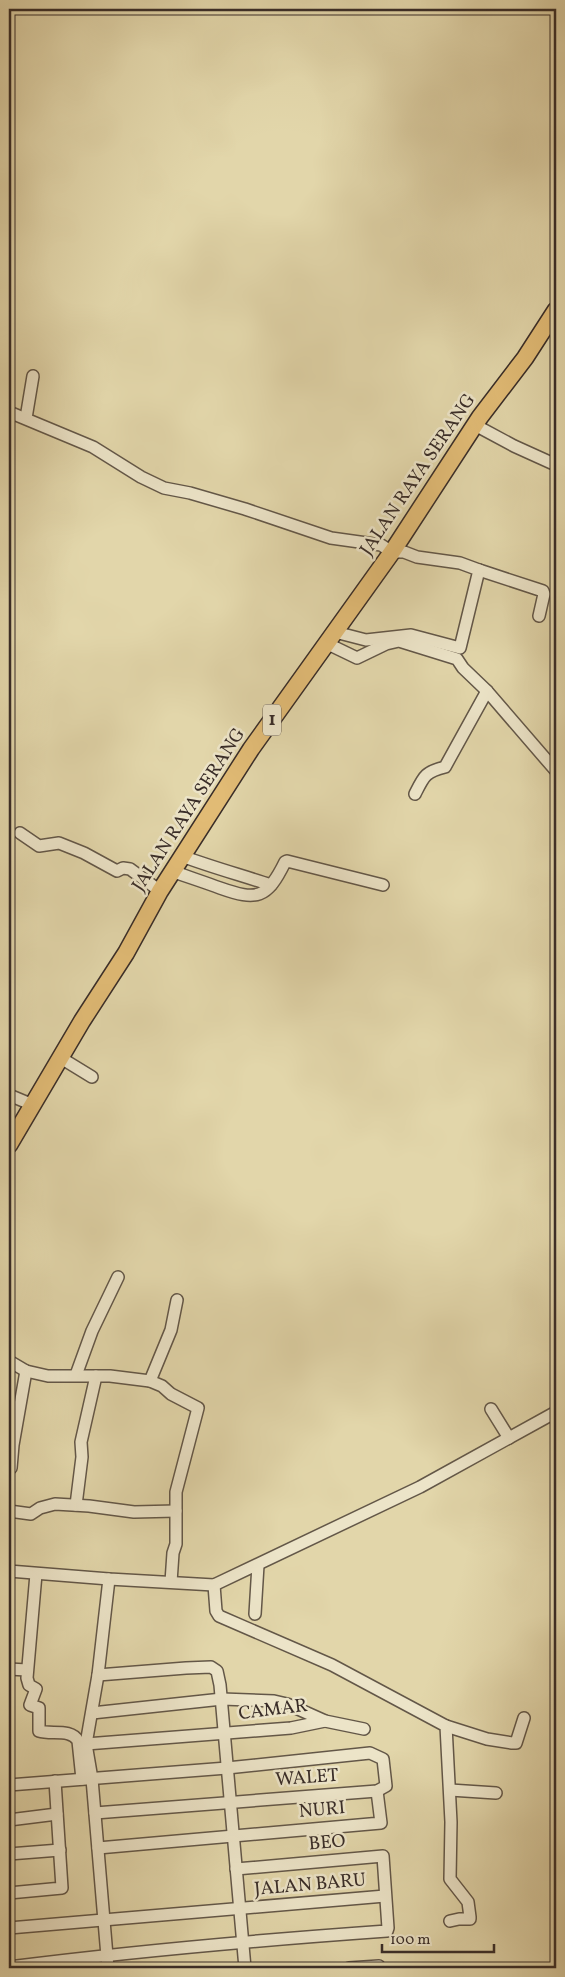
<svg xmlns="http://www.w3.org/2000/svg" width="565" height="1977" font-family="Vollkorn,serif">
  <rect width="100%" height="100%" fill="#e2d6aa"/>
  <filter id="stains"><feTurbulence type="fractalNoise" baseFrequency=".004" numOctaves="4"/><feColorMatrix values="0 0 0 0 .2 0 0 0 0 .09 0 0 0 0 .02 0 0 0 .5 -.17"/></filter>
  <radialGradient id="worn" r=".72"><stop offset=".6" stop-color="#630" stop-opacity="0"/><stop offset="1" stop-color="#630" stop-opacity=".3"/></radialGradient>
  <g fill="none" stroke-linecap="round" stroke-linejoin="round">
    <g stroke="#635748" stroke-width="14">
      <g id="minor">
        <polyline points="9,412 93,447 141,477 164,488 190,493 245,509 331,538 381,545 392,552 404,552 417,557 460,563 479,570 460,648 411,635 366,640 335,632"/>
        <polyline points="26,418 33,376"/>
        <polyline points="475,425 514,446 556,465"/>
        <polyline points="479,570 543,591 544,594 539,616"/>
        <polyline points="328,644 357,658 386,644 399,641 457,659 463,668 487,691 556,771"/>
        <path d="M415,794C424,776 425,772 445,767L487,691"/>
        <polyline points="20,833 39,846 59,843 84,853 117,871 123,868 130,869 160,891"/>
        <path d="M182,856C211,867 241,875 271,885"/>
        <path d="M172,871C188,877 204,882 220,888C257,901 267,899 285,862L287,861L383,885"/>
        <polyline points="61,1058 92,1077"/>
        <polyline points="9,1095 33,1105"/>
        <polyline points="9,1361 26,1371 48,1376 110,1376 150,1381 162,1386 171,1394 198,1408 176,1492 176,1544 173,1553 171,1582"/>
        <polyline points="76,1375 92,1331 118,1277"/>
        <polyline points="150,1381 171,1330 177,1300"/>
        <polyline points="491,1409 509,1438"/>
        <polyline points="11,1468 13,1445 26,1371"/>
        <polyline points="76,1505 82,1457 81,1442 96,1376"/>
        <polyline points="9,1511 31,1514 40,1508 55,1504 89,1506 134,1512 176,1511"/>
        <polyline points="9,1571 109,1579 214,1585 420,1487 556,1412"/>
        <path d="M36,1574L27,1678L29,1685L36,1689L30,1705L39,1708V1731C51,1735 71,1728 78,1741L82,1779"/>
        <polyline points="214,1585 216,1611 219,1616 332,1665 446,1726 451,1822 450,1879 468,1902 470,1917 470,1919 459,1919 450,1921"/>
        <polyline points="255,1614 258,1565"/>
        <polyline points="9,1669 27,1670"/>
        <polyline points="98,1675 186,1668 211,1667 217,1671 220,1685 245,1968"/>
        <polyline points="92,1713 222,1699 274,1701 287,1704 325,1721 364,1729"/>
        <polyline points="446,1726 487,1739 512,1743 516,1743 524,1718"/>
        <polyline points="86,1744 291,1728 325,1721"/>
        <polyline points="9,1785 227,1768 370,1753 383,1759 386,1786 377,1791 95,1813"/>
        <polyline points="450,1790 496,1793"/>
        <polyline points="9,1820 57,1814"/>
        <polyline points="98,1848 381,1823 377,1791"/>
        <polyline points="9,1854 60,1850"/>
        <polyline points="9,1893 62,1888 55,1781"/>
        <polyline points="9,1928 385,1896"/>
        <path d="M9,1967C135,1951 260,1940 387,1931L388,1928L383,1856L236,1869"/>
        <polyline points="108,1968 92,1779 86,1744 98,1675 109,1579"/>
        <polyline points="349,1968 379,1966"/>
      </g>
    </g>
    <g stroke="#392d28" stroke-width="19">
      <polyline id="highway" points="9,1145 82,1021 126,953 160,891 251,749 392,552 480,417 525,358 556,310"/>
    </g>
    <use href="#minor" stroke="#ece4c8" stroke-width="11"/>
    <use href="#highway" stroke="#e1bb75" stroke-width="16"/>
  </g>
  <g text-anchor="middle" dominant-baseline="central" stroke-width="5" stroke-linejoin="round" paint-order="stroke">
    <rect fill="#ece4c8" stroke="#6f6458" stroke-width="1" x="263" y="704.5" width="18" height="31" rx="4"/>
    <g font-size="18" font-weight="bold" fill="#392d28">
      <text x="272" y="720">1</text>
    </g>
    <g font-size="19" fill="#392d28" stroke="#ece4c8">
      <text transform="translate(418 475) rotate(-56)">JALAN RAYA SERANG</text>
      <text transform="translate(189 810) rotate(-57)">JALAN RAYA SERANG</text>
      <text transform="translate(273 1710) rotate(-7)">CAMAR</text>
      <text transform="translate(307 1778) rotate(-4)">WALET</text>
      <text transform="translate(322 1810) rotate(-5)">NURI</text>
      <text transform="translate(327 1843) rotate(-5)">BEO</text>
      <text transform="translate(310 1885) rotate(-5)">JALAN BARU</text>
    </g>
  </g>
  <rect width="565" height="1977" fill="none" stroke="#e2d6aa" stroke-width="30"/>
  <rect x="10" y="10" width="545" height="1957" fill="none" stroke="#392d28" stroke-width="2.5"/>
  <rect x="15" y="15" width="535" height="1947" fill="none" stroke="#392d28"/>
  <path d="M382 1944v8h112v-8" fill="none" stroke="#392d28" stroke-width="2.5"/>
  <text x="390" y="1944" font-size="15" fill="#392d28" stroke="#ece4c8" stroke-width="4" paint-order="stroke">100 m</text>
  <rect width="100%" height="100%" filter="url(#stains)"/>
  <rect width="100%" height="100%" fill="url(#worn)"/>
</svg>
